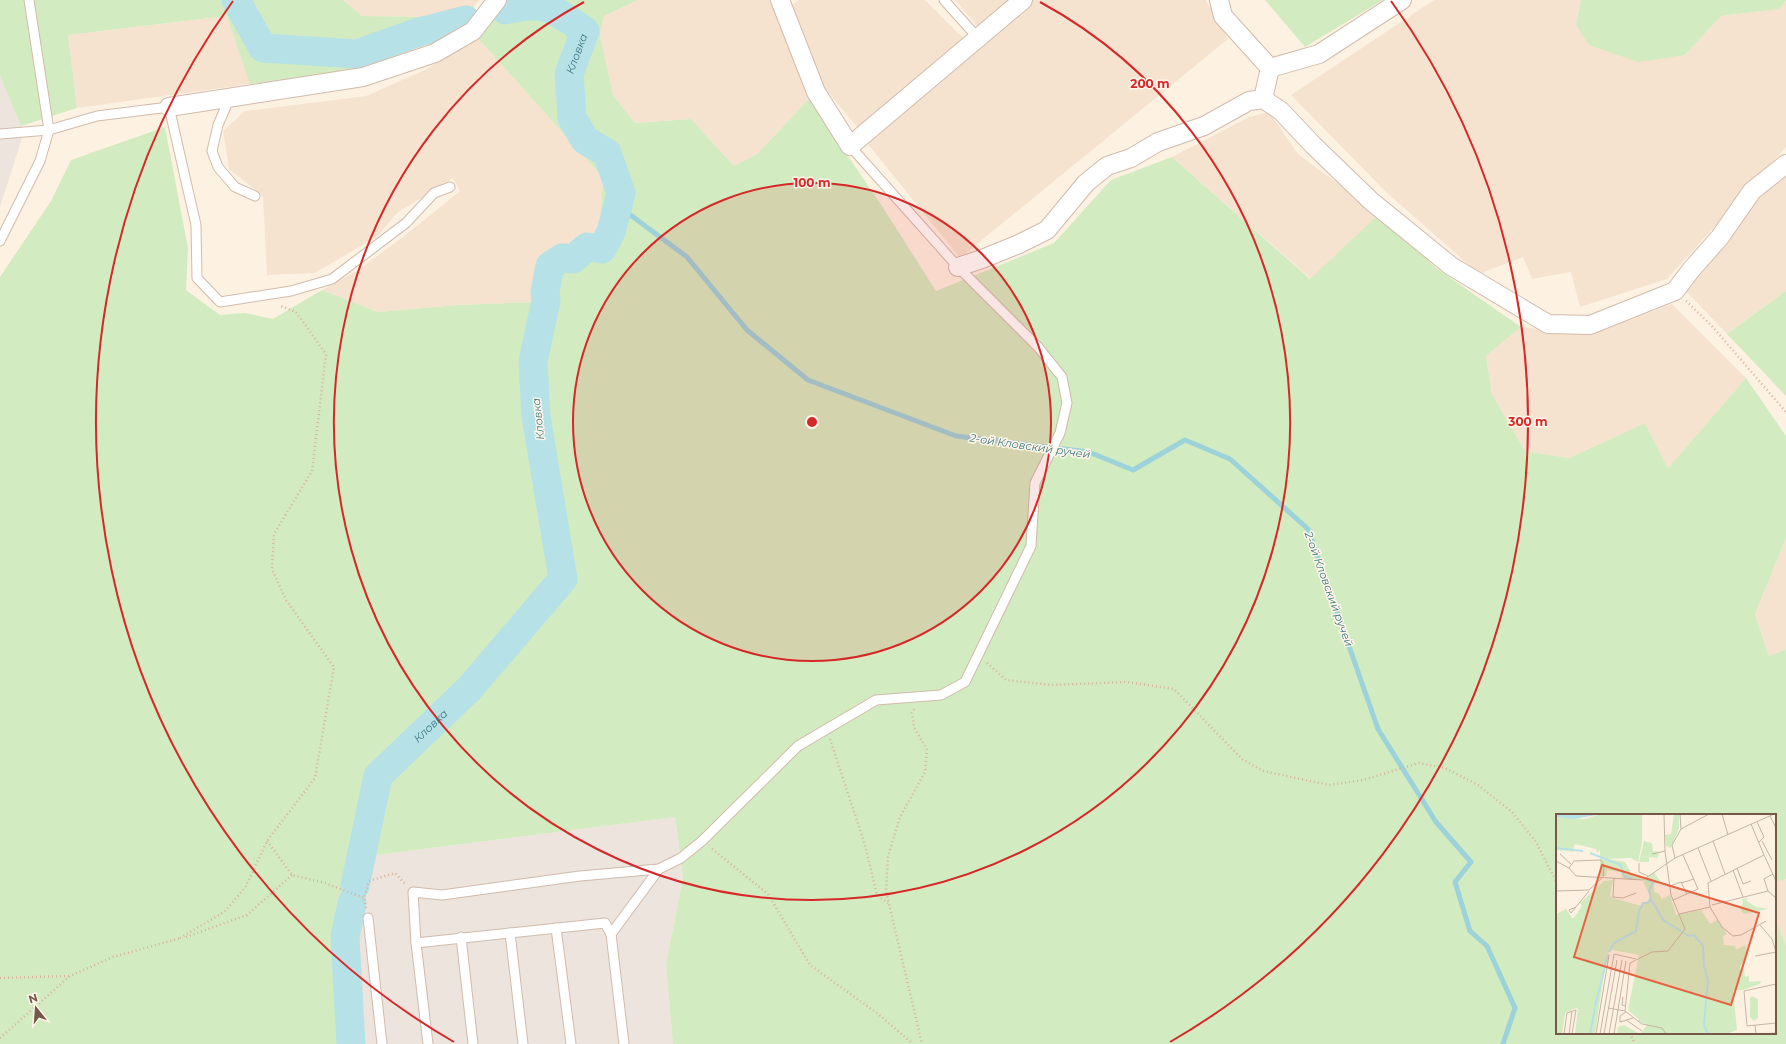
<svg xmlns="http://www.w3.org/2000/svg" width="1786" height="1044" font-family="Montserrat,sans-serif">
  <rect width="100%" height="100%" fill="#fdf2e2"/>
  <g fill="#f5e3d0">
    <polygon points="343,0 480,0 475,5 438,17 362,16"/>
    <polygon points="638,0 770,0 809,99 757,154 734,166 691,119 635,123 613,95 600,35 604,16"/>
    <polygon points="799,0 925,0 967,42 858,128 823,86 792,5"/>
    <polygon points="955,0 1012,0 979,28"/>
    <polygon points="1031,0 1206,0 1228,39 960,258 867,143"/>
    <polygon points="1434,0 1581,0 1576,25 1685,55 1721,16 1779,9 1786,1 1786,147 1667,279 1580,307 1571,272 1532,279 1523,257 1479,274 1384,190 1291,95"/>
    <polygon points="228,16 250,84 77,108 68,35"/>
    <polygon points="476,36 603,178 599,237 573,244 546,263 537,302 458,305 378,312 322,290 355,272 403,237 460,191 453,178 397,213 378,236 315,273 267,275 263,196 229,169 223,131 245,111 366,96 427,69"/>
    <polygon points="1269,112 1298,154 1379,214 1311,279 1172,157 1249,117"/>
    <polygon points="1786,176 1786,291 1727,334 1684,289 1760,197"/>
    <polygon points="1672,304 1746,378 1668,468 1645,423 1569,458 1525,451 1492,394 1486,356 1521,327 1590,335"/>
    <polygon points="1786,538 1786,649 1769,656 1755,614"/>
    <polygon points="1786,879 1786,945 1775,918 1775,882"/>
  </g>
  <g fill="#ece4dd">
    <polygon points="0,76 21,126 22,138 0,207"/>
    <polygon points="675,817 683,878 666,965 673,1044 362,1044 344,914 376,855"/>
  </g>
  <g fill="#d3ebc0">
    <polygon points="0,0 343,0 362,16 438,17 475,5 459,32 341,75 250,84 227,16 68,35 77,108 21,126 0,76"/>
    <polygon points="504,0 638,0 604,16 600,35 613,95 635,123 691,119 734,166 757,154 809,99 880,203 936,291 1054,243 1111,180 1172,157 1310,279 1379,214 1436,268 1521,327 1486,356 1492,394 1525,451 1569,458 1645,423 1668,468 1746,378 1786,436 1786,538 1755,614 1769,656 1786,649 1786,879 1775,882 1775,815 1557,815 1557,1033 1775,1033 1775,918 1786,945 1786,1044 673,1044 666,965 683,878 675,817 376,855 344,914 362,1044 0,1044 0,277 51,201 71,160 165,127 188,248 186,290 220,315 245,313 273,319 322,290 378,312 458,305 537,302 546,263 573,244 599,236 603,178 476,36"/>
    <polygon points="1265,0 1383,0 1305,47"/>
    <polygon points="1581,0 1786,0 1786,1 1779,9 1721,16 1685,55 1638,62 1589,45 1576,25"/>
    <polygon points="1786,291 1786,396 1727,334"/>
  </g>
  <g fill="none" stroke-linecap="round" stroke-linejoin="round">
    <polyline stroke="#9cd2da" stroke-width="5" points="617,205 687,257 747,330 808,380 956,436 1089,452 1133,470 1185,440 1230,459 1308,529 1378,729 1436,822 1471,862 1455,882 1470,931 1487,946 1515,1008 1503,1044"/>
    <g stroke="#b6e2e7" stroke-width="29">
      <polyline points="236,0 263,48 357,54 419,32 466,20"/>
      <path id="s1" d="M355,886L378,776L469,689L563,579L536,416L533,361L546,301L545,292L550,266L562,258L573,259L587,247L602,249L611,232L621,193L607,153L585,140L572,118L569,74L585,31C552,9 547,0 505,10"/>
      <polyline points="351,1044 345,937 352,903"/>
    </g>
    <g stroke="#d1bbac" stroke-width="11">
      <g id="service">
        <polyline points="944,0 978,38"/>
        <polyline points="230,97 218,125 212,151 218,167 235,187 255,196"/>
        <polyline points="0,134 49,130 97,116 169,107 196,225 197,278 220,302 291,291 332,279 406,223 434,193 450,187"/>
        <polyline points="0,241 40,161 49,130 29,0"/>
        <polyline points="368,918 382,1044"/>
        <polyline points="556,928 571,1044"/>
        <polyline points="510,933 523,1044"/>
        <polyline points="461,937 473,1044"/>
        <polyline points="416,943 605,923 611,934"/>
        <polyline points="428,1044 416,943 413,892 442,895 580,876 659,869 681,858 702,841 798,746 876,700 941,695 965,682 1031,546 1035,483 1060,433 1067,403 1062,377 1038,347 958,267 850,146"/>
        <polyline points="624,1044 611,934 659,869"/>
      </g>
    </g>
    <g stroke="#d1bbac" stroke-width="20">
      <g id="minor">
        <polyline points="780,0 816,92 850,146 1023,0"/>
        <polyline points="1219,0 1223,16 1270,68 1263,99"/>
        <polyline points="1270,68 1319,54 1402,0"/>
        <polyline points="169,107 363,77 435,53 473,31 497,0"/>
        <polyline points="958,267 982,259 1019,244 1047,230 1086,183 1107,166 1131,158 1158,142 1204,126 1249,101 1263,99 1281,111 1313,145 1371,201 1451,266 1548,324 1590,325 1675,291 1691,270 1720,237 1752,191 1786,164"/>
      </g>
    </g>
    <g stroke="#d8b29c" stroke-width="2.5" stroke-dasharray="1 3" stroke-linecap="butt">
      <polyline points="1686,301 1711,325 1786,412"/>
      <polyline points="987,663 1006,680 1052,685 1127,682 1174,689 1242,759 1263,771 1329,785 1363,780 1419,763 1445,768 1478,785 1512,812 1536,842 1557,883"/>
      <polyline points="914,709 912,713 914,727 927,750 925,772 900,817 888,856 886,891 922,1044"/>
      <polyline points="830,739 865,845 877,895 888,903"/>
      <polyline points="267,841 292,875 325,883 364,898"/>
      <polyline points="712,849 768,894 810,965 877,1013 913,1044"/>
      <polyline points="366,908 364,898 369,881 395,873 405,884"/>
      <polyline points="186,937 247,915 292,875"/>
      <polyline points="180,938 224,912 245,888 267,841 315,778 334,667 286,600 272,569 274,534 312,471 326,354 296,312 281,306"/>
      <polyline points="0,978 69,976"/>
      <polyline points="1630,1033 1635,1044"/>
      <polyline points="0,1038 70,976 113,957 181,938"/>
    </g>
    <use href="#service" stroke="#fff" stroke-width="9"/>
    <use href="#minor" stroke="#fff" stroke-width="18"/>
  </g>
  <circle cx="812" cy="422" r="239" fill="#d62828" fill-opacity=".12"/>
  <g fill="none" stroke="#d62828" stroke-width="2">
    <circle cx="812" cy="422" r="239"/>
    <path d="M1040 2A478 478 0 1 1 584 2"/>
    <path d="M454 1042A716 716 0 0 1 233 1M1391 1A716 716 0 0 1 1170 1042"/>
  </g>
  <g text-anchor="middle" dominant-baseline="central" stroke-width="3" stroke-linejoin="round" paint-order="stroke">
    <g font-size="11" font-style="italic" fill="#3e7a83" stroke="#fff6e9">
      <text stroke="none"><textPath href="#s1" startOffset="978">Кловка</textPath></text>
      <text transform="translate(538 419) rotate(-96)">Кловка</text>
      <text transform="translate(1030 446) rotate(8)">2-ой Кловский ручей</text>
      <text transform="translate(1329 589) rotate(70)">2-ой Кловский ручей</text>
      <text stroke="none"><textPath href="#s1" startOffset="185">Кловка</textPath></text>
    </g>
  </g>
  <g transform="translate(1556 814)">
    <rect width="220" height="220" fill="#fdf2e2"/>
    <path d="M45,0H86V29L82,48L75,44L51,45L69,48L77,62L87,64L85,66L66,65L65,58L51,56L50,62H44V36L41,39L40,35L19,30L17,36L19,38L0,36V3L29,5ZM118,0H123V14L115,34L110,32L109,21L115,20ZM88,27L96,29L97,37L103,38L102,44L93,43V48H83ZM98,58L104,67L98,70V78L103,80L106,85L114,81L120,101L145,96L154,110L161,106L171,120L167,122L168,131L179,132L180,136L189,131L193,141L184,152V156H188L189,163L193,162V168L205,167L204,170L187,176H177L181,216L170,220H61L62,213L68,211L84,220L91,211L82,207L83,205L72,196L83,141L56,136L51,140L39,220H19L22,195L20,194L9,199L6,220H0V100L10,95L17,105L26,92L24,89L48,67L57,66L54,81L57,84L85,92L92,87L94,82L87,67ZM191,84V87L200,93L212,95L188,100L184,95L187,89L186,85ZM196,182L202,185V204L198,207L194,203V184Z" fill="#d3ebc0"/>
    <path d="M0,0H45L19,5L0,3Z" fill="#b6e2e7"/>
    <path fill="none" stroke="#b6e2e7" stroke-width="2" d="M0,34L27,37M34,39L65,51L68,62L76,65M95,85L107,106L133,122L138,121L147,132L148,152L152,166L148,211L152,220M53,138L58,129L80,117L83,97L87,89H92L95,84L93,76L97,69L90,65M39,193L52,140M34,220L39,194"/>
    <path fill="none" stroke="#c7b4a4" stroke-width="1" d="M124,0L125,15M166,0L172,21M214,2L220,14M201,8L208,23L203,28M157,27L169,60M206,27L216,46M142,34L155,67M4,40L15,50M96,40L109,37M208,41L220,67M119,44L116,31L125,15L153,0M0,47L13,54L18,47L45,46L48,51L47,63L33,76L0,77M83,49V58L92,62M13,54L20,62L87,66L119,44L218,0M181,54L187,70L195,67M177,56L187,83M217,60L208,65L212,77L220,84M58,64L57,83L67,84L80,79M125,69L138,65M114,72L125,68L131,80M117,86L142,75L127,41M156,91L212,77M20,93L13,96L15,99L33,77M154,93L152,69L208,41L195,10M123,100L154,93L166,113L177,122L185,121L210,107M204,111L216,125L220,138M199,142L220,138M220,170L188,177L191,212L220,209M67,183L66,191L70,192M52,194L69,197L86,210L106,214L110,220M69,197L74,149L96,138L112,137L129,115L115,81L109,37L108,0M70,198L64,202V208L77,204M70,206L86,217M199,211L200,220L220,219M8,220L11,199L20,196L16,220M13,220L16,197M40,220L53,141M44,220L58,140L80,145M48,220L61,146M53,220L66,146M58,220L70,147"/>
    <path fill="#e66342" fill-opacity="0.15" stroke="#e66342" stroke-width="2" d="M46,51L203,99L175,191L18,143Z"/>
    <rect width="220" height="220" fill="none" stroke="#765748" stroke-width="2"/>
  </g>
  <circle cx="812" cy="422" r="6" fill="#d62828" stroke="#fff6e9" stroke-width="2"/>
  <g font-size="12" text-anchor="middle" font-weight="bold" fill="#d62828" stroke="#fff6e9" stroke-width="3" stroke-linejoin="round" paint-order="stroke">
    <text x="1150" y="88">200 m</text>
    <text x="812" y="187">100 m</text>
    <text x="1528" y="426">300 m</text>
  </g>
  <g transform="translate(36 1008) rotate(343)" stroke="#fff6e9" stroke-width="3" paint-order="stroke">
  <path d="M0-3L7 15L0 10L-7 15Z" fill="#765748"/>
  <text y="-6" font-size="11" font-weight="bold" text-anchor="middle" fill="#765748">N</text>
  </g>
</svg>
